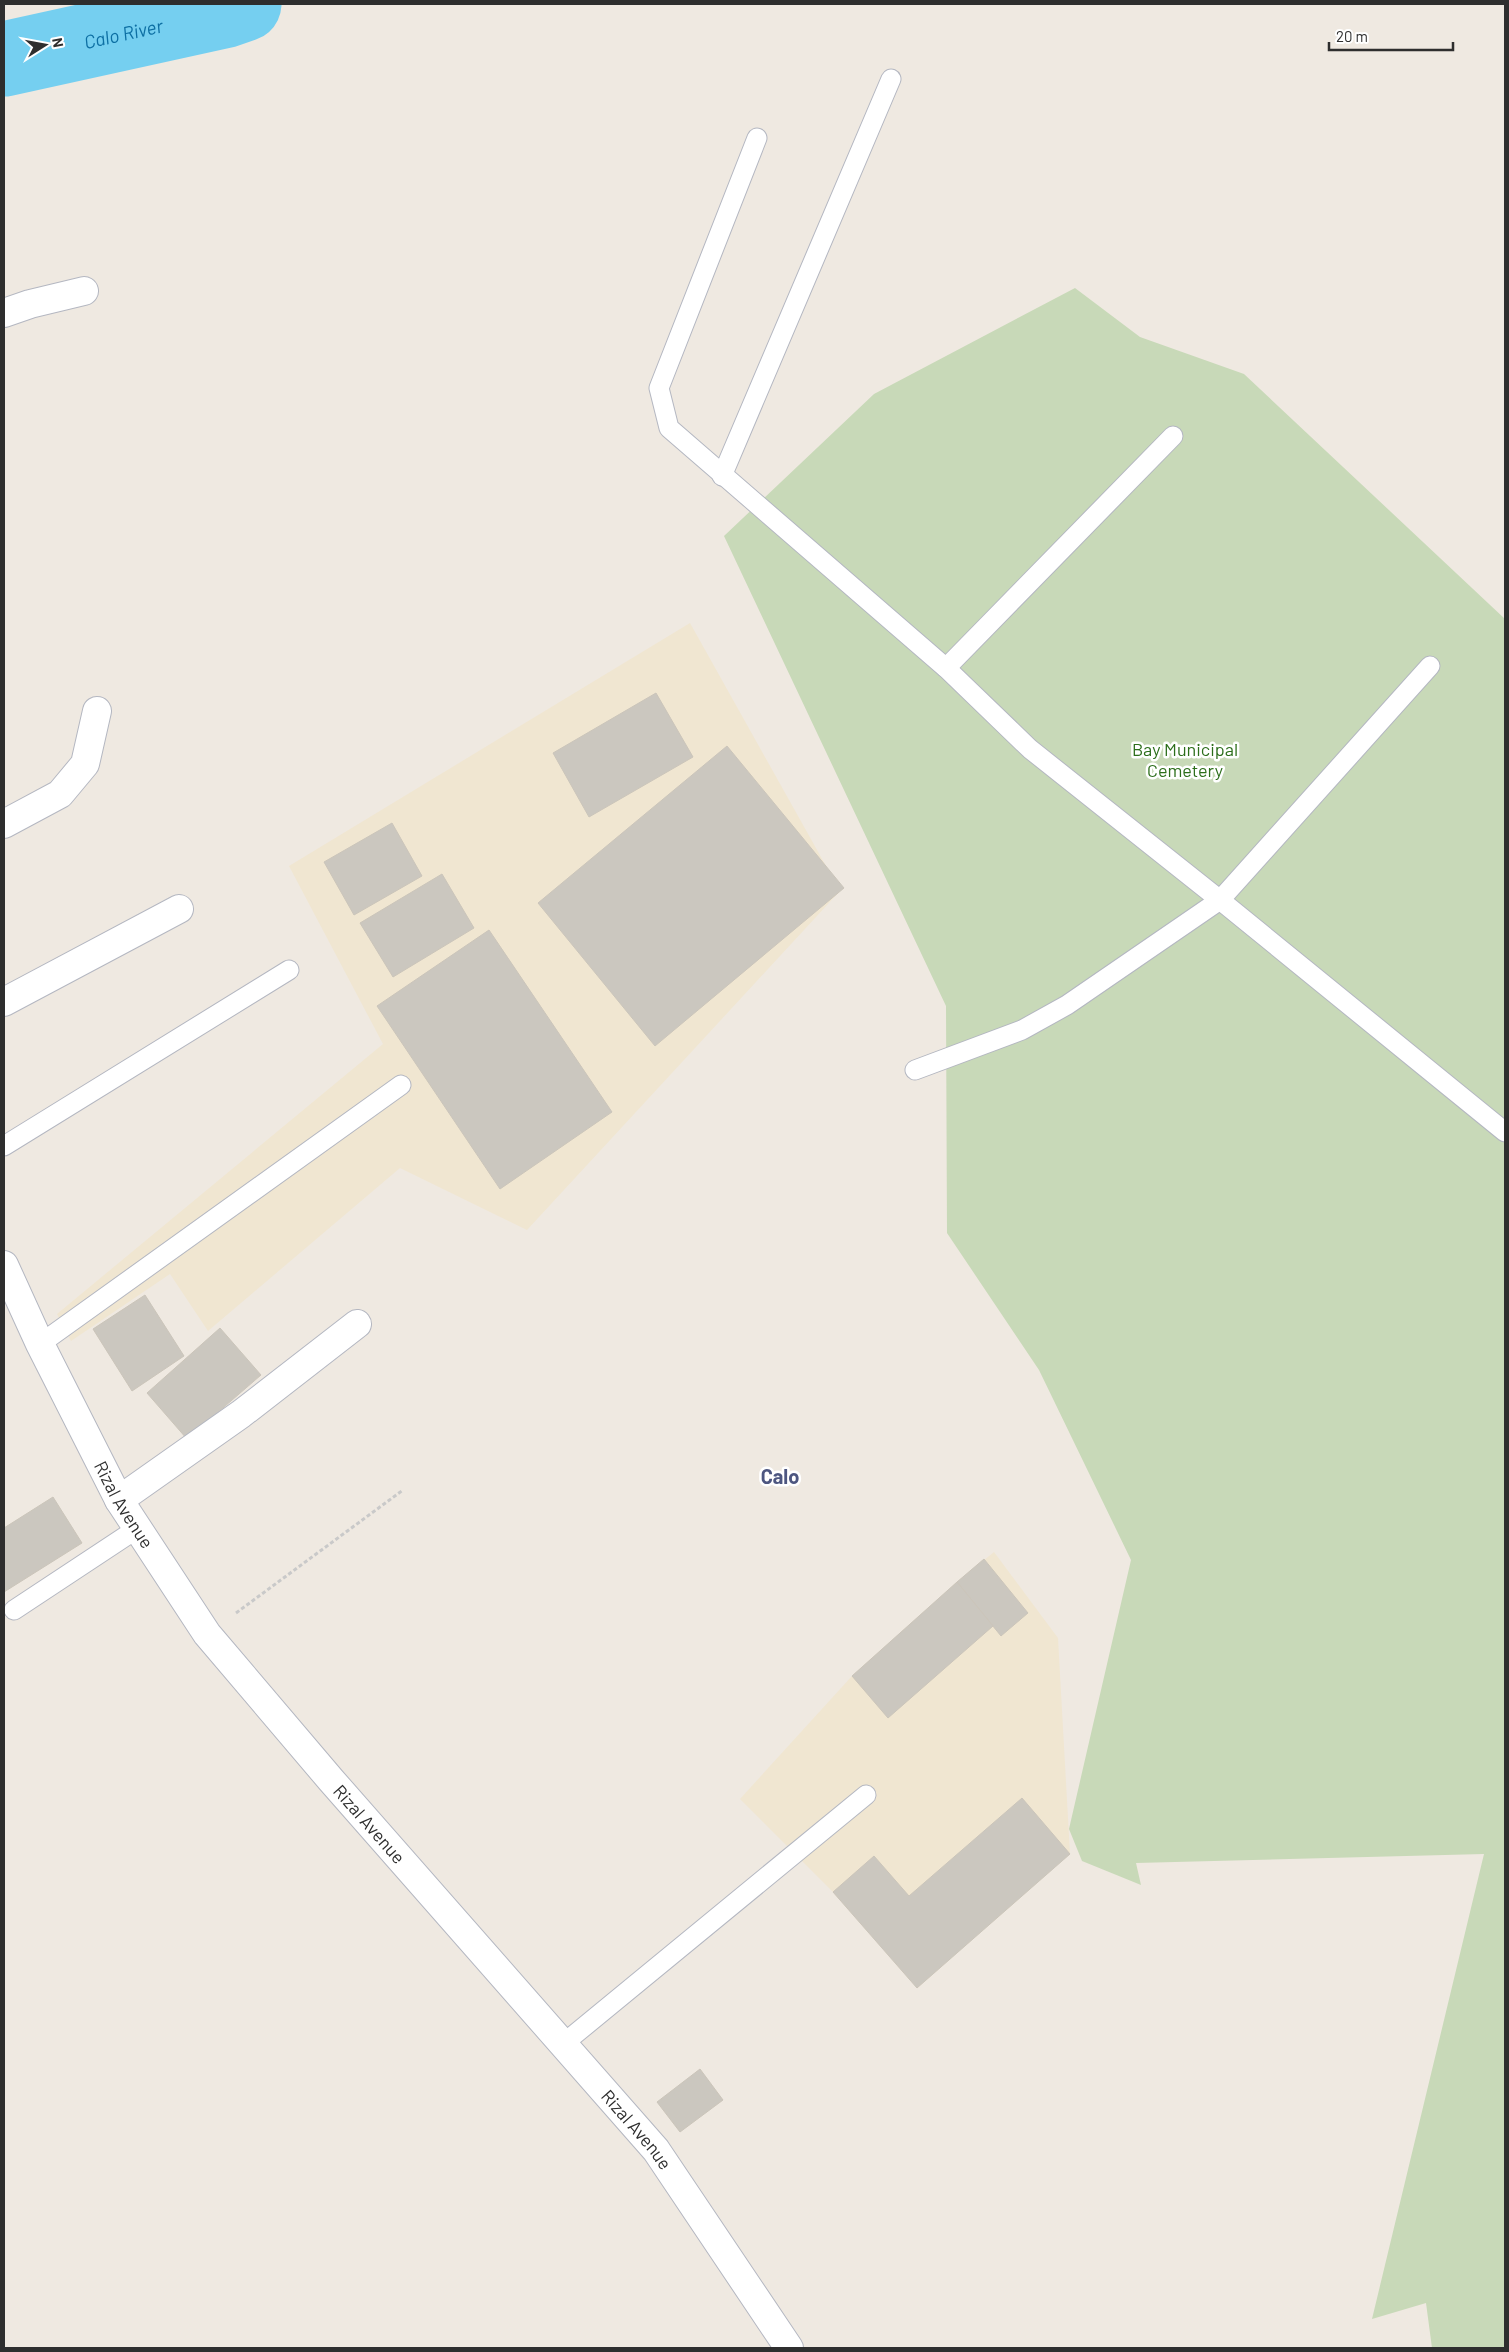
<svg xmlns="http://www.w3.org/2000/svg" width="1509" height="2352" font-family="Barlow,sans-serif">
  <rect width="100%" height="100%" fill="#efe9e1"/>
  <g fill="#f0e6d1">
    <polygon points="690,623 840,891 527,1230 400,1168 208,1331 170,1274 71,1341 57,1314 383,1044 289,866"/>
    <polygon points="994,1552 1058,1638 1070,1854 917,1988 833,1892 740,1799 852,1676 957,1582"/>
  </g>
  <polygon fill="#c8d9b8" points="1075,288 1140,337 1244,374 1505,619 1505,2348 1432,2348 1426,2303 1372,2319 1484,1854 1136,1863 1141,1885 1082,1861 1069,1829 1131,1560 1039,1370 947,1233 946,1006 724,536 874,394"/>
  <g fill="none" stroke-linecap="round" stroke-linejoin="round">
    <path stroke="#75cff0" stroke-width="75" id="s1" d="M4,59L227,10L244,4"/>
  </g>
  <g fill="#cbc7bf" stroke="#cbc5ba">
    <polygon points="656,693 693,757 589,817 553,753"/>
    <polygon points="727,746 844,888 655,1046 538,903"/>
    <polygon points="392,823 422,876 354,915 324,862"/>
    <polygon points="442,874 474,928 393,977 360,923"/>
    <polygon points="489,930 612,1112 500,1189 377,1006"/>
    <polygon points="145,1295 184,1356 132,1391 93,1329"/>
    <polygon points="220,1328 261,1375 187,1439 147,1393"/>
    <polygon points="53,1497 82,1543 4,1592 4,1528"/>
    <polygon points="984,1559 1028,1613 1001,1636 957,1582"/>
    <polygon points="957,1582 993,1626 888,1718 852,1676"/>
    <polygon points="1022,1798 1070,1854 917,1988 833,1892 874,1856 909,1896"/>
    <polygon points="700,2069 723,2100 680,2132 657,2102"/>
  </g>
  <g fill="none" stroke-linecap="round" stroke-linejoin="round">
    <g stroke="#b4b7c1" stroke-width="21">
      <g id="lane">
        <polyline points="757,138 659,388 669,428 946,668 1030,749 1220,900 1505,1132"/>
        <polyline points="722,476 891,79"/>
        <polyline points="946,668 1173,436"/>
        <polyline points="915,1070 1022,1030 1067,1005 1220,900 1430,666"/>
        <polyline points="4,1146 289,970"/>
        <polyline points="40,1344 401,1085"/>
        <polyline points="14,1610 138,1528"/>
        <polyline points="563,2044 866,1795"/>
      </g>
    </g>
    <g stroke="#b4b7c1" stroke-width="30">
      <g id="street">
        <polyline points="4,313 30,304 84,291"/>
        <polyline points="4,824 60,794 85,764 97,711"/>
        <polyline points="4,1002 179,909"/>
        <polyline points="119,1500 241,1414 357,1324"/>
      </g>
    </g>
    <g stroke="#b4b7c1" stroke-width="30">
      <g id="secondary">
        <path id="s2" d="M4,1265L40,1344L119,1500L207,1634L331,1780L656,2150L789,2348"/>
      </g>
    </g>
    <polyline stroke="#c9c9c9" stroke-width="3" stroke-dasharray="4 2.5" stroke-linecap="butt" points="236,1613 403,1490"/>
    <use href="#lane" stroke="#fff" stroke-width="19"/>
    <use href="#street" stroke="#fff" stroke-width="28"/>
    <use href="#secondary" stroke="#fff" stroke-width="28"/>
  </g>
  <g text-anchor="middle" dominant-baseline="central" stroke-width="5" stroke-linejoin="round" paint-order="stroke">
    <g font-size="18" fill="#2c6e1b" stroke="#fff">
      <text x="1185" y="749">Bay Municipal<tspan x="1185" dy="21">Cemetery</tspan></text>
    </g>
    <g font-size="18" fill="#2e2e2e" stroke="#fff">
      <text stroke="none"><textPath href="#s2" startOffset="268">Rizal Avenue</textPath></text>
      <text stroke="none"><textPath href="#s2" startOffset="672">Rizal Avenue</textPath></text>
      <text stroke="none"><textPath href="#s2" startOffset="1078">Rizal Avenue</textPath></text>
    </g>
    <g font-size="19" font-style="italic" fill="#0d6fa3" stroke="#fff">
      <text stroke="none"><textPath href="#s1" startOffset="122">Calo River</textPath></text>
    </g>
    <g font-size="20" font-weight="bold" fill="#4d5680" stroke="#fff">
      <text x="780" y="1476">Calo</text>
    </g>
  </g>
  <rect width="1509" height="2352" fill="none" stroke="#2e2e2e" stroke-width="10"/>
  <g transform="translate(45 45) rotate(79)" stroke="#ffffff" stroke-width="4" paint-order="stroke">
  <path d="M0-4L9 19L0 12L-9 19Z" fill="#2e2e2e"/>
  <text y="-8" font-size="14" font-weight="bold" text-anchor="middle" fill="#2e2e2e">N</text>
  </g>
  <path d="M1329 42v8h124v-8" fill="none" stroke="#2e2e2e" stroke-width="2.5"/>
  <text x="1336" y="42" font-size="15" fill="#2e2e2e" stroke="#ffffff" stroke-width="4" paint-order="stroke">20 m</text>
</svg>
